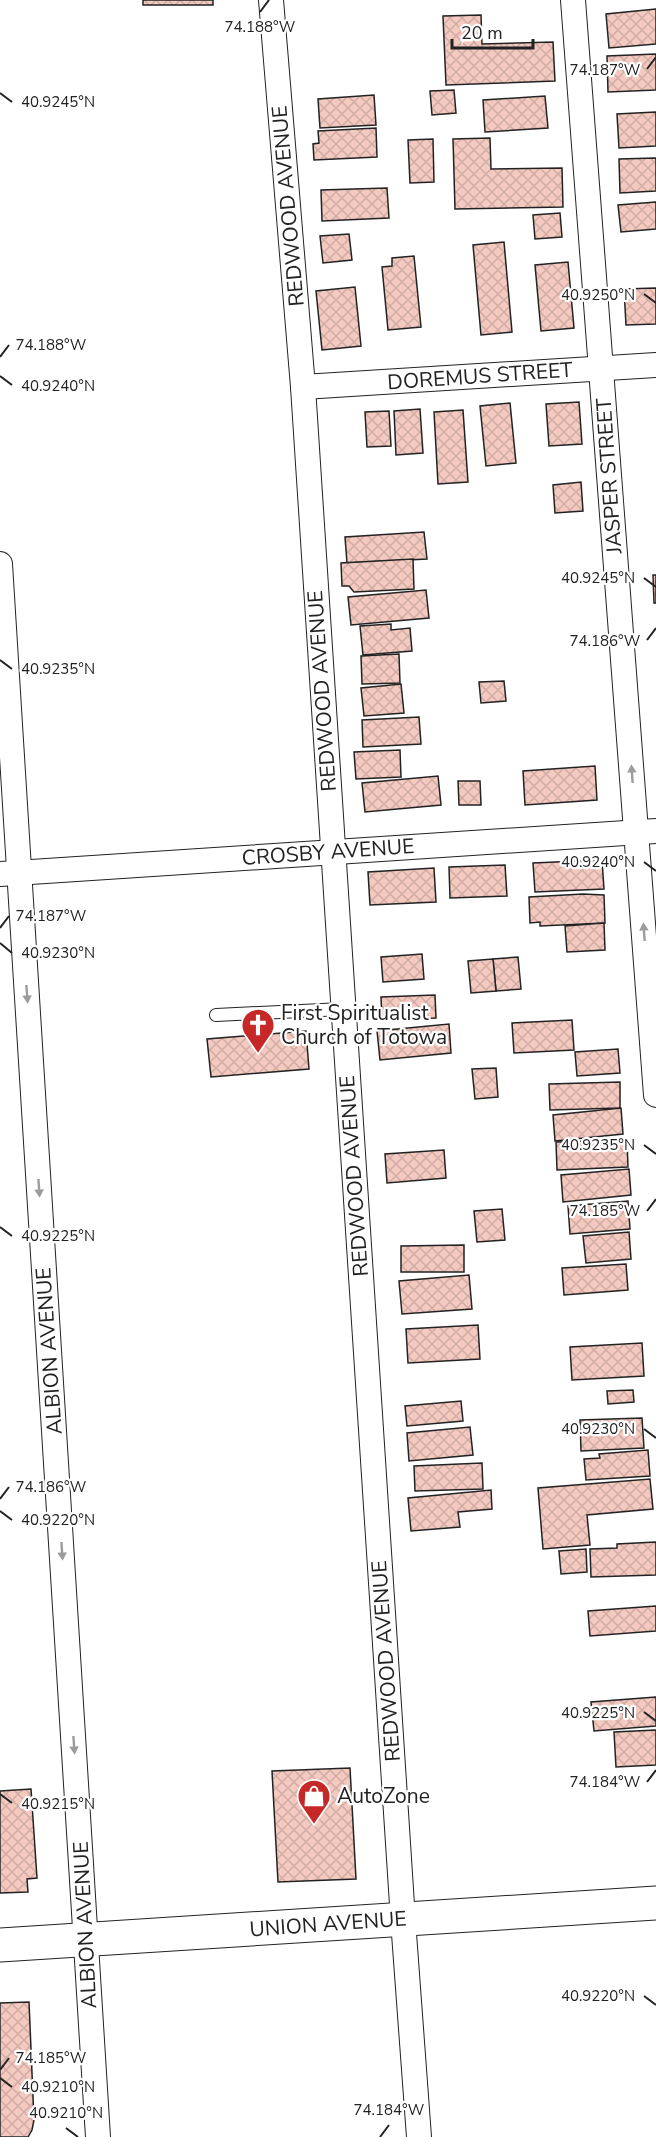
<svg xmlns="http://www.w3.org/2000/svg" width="656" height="2137" font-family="'Nunito Sans',sans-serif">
  <defs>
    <pattern id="building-cross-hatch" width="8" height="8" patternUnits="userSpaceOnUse" patternTransform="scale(1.5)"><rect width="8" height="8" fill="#f3c9c0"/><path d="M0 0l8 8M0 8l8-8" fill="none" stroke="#d0aca5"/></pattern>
  </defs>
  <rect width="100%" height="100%" fill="#fff"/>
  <g fill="url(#building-cross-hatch)" stroke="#222" stroke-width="1.5">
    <rect x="143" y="0" width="70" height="5"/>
    <polygon points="656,9 656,44 609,48 606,14"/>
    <polygon points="481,15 482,44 553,42 555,81 446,85 443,16"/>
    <polygon points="656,54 656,90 608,92 607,56"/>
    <polygon points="454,90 456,113 432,115 430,91"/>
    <polygon points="374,95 376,125 320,128 318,99"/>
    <polygon points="545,96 548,128 485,132 483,100"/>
    <polygon points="656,112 656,146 619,148 617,114"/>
    <polygon points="376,128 377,157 314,160 313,144 319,143 318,131"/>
    <polygon points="490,138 491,169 562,168 563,207 455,209 453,139"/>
    <polygon points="433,139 434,182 410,183 408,140"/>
    <polygon points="656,158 656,191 620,193 619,159"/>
    <polygon points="387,188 389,218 322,221 321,190"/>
    <polygon points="656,202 656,229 621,232 618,205"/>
    <polygon points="560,213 562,237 535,239 533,215"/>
    <polygon points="349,234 352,260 323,263 320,236"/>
    <polygon points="504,242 512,332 481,335 473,245"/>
    <polygon points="414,256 421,327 388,330 382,267 392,266 392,258"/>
    <polygon points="568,262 574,328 541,331 535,265"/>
    <polygon points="355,287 361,346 322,350 316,291"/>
    <polygon points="656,288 656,324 626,325 624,289"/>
    <polygon points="579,402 582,444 549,446 546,404"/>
    <polygon points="510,403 516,463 486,466 480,406"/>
    <polygon points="420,409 423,453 396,455 394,411"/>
    <polygon points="463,410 468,482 438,484 434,412"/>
    <polygon points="389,411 391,446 367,447 365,412"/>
    <polygon points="581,482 583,511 555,513 553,485"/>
    <polygon points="424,532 427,559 347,563 345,537"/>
    <polygon points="413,559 414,589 354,592 349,586 342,586 341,563"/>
    <polygon points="653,575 656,575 656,603 654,603"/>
    <polygon points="426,590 429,618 351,625 348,597"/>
    <polygon points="391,624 391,630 410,628 412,651 363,655 360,626"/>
    <polygon points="399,654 400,683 362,684 361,656"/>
    <polygon points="504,681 506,701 481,703 479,682"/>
    <polygon points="401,684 404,713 364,716 361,688"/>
    <polygon points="419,717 421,744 363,747 362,720"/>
    <polygon points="400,750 401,777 356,779 354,752"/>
    <polygon points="595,766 597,800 525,805 523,771"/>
    <polygon points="438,776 441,805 365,812 362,783"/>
    <polygon points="458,781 480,781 481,805 459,805"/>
    <polygon points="602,860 604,889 535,892 533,863"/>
    <polygon points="505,865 507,896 450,898 449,867"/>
    <polygon points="434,868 436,902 370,905 368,872"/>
    <polygon points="583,894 604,895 605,923 540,926 540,922 530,923 529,897"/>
    <polygon points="604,923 605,950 567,952 565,926"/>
    <polygon points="422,954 424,979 383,982 381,957"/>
    <polygon points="518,957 521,989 496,991 493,959"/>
    <polygon points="493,959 496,991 471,993 468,961"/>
    <polygon points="435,995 436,1018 382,1020 381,997"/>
    <polygon points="572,1020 574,1050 514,1053 512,1023"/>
    <polygon points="449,1024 451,1053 380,1060 377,1031"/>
    <polygon points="306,1031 309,1069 211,1077 207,1039"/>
    <polygon points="618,1049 620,1073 577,1076 575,1052"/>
    <polygon points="496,1068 498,1097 475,1099 472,1069"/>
    <polygon points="620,1082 620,1108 550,1110 549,1084"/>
    <polygon points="621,1108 623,1134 555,1141 553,1115"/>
    <polygon points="627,1140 628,1167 557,1170 556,1142"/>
    <polygon points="444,1150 446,1178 387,1183 385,1154"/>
    <polygon points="629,1169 631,1195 563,1202 561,1175"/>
    <polygon points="628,1201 630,1229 570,1234 568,1206"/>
    <polygon points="502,1209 505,1240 477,1242 474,1211"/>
    <polygon points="629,1232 631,1259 586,1263 583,1236"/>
    <polygon points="464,1245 464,1272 401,1272 401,1246"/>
    <polygon points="626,1264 628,1290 564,1295 562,1268"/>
    <polygon points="469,1275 472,1309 402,1314 399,1281"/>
    <polygon points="478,1325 480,1359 408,1363 406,1329"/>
    <polygon points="642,1343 644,1376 572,1380 570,1347"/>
    <polygon points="633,1390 634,1402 608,1404 607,1391"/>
    <polygon points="461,1401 463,1421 407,1426 405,1406"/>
    <polygon points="642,1418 644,1448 581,1451 580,1420"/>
    <polygon points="470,1427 473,1455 409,1461 407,1433"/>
    <polygon points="648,1450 650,1476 586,1480 584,1459 600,1458 599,1454"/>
    <polygon points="482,1463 483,1489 415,1491 414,1466"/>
    <polygon points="650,1479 653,1509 587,1515 590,1545 543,1549 538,1488"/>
    <polygon points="491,1490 492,1509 458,1512 460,1527 411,1531 408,1498"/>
    <polygon points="656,1542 656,1575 591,1577 590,1549 617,1548 617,1544"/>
    <polygon points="586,1549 587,1572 561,1574 559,1551"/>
    <polygon points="656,1606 656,1631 590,1636 588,1611"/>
    <polygon points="656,1697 656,1726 594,1731 591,1702"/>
    <polygon points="656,1730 656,1765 616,1767 614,1732"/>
    <polygon points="350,1768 356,1879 278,1882 272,1771"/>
    <polygon points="31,1789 37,1878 27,1879 28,1892 0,1893 0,1791"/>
    <polygon points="29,2002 34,2120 32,2130 28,2137 0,2137 0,2003"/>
  </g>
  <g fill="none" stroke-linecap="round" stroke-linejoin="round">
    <g stroke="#222" stroke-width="14">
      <polyline id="lane" points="216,1015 343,1009"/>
    </g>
    <g stroke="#222" stroke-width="26">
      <g id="street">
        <polyline points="271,0 303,387 403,1920 419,2137"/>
        <polyline points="573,0 656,1095"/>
        <polyline points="303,387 656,365"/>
        <polyline points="0,564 98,2137"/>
        <polyline points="0,874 656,831"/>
      </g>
    </g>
    <g stroke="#222" stroke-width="35">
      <polyline id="primary" points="0,1945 656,1903"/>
    </g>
    <use href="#lane" stroke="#fff" stroke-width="12"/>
    <use href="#street" stroke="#fff" stroke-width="24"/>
    <use href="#primary" stroke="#fff" stroke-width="33"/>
  </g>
  <defs><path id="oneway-solid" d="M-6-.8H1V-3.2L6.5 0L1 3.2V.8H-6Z" transform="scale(1.5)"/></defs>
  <g fill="#9c9c9c">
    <use href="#oneway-solid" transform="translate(632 774) rotate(-94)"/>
    <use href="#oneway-solid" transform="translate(644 932) rotate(-94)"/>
    <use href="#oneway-solid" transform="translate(27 994) rotate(86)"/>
    <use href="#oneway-solid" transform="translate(39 1188) rotate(86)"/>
    <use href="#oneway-solid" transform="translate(62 1551) rotate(86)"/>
    <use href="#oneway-solid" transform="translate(74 1745) rotate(86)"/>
  </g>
  <path fill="none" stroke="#222" stroke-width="2" d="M260,12L269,0M647,69L656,57M0,93L12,102M644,294L656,303M0,357L9,345M0,376L12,385M644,578L656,587M647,640L656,628M0,660L12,669M644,862L656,871M0,928L9,916M0,943L12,953M644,1145L656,1154M647,1211L656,1199M0,1227L12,1236M644,1429L656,1438M0,1499L9,1487M0,1511L12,1520M644,1712L656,1721M647,1782L656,1770M0,1794L12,1803M644,1996L656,2005M0,2070L9,2058M0,2078L12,2087M66,2128L78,2137M380,2137L389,2125"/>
  <defs>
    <g id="church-pin" transform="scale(1.725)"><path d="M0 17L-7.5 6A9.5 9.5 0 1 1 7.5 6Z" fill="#c62828" stroke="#fff"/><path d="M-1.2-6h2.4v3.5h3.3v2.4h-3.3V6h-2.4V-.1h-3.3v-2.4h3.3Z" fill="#fff"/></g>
    <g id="shop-pin" transform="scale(1.725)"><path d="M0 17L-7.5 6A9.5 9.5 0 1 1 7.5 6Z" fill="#c62828" stroke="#fff"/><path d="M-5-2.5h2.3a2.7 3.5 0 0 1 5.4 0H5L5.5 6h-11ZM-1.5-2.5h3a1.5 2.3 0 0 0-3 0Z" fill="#fff"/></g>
  </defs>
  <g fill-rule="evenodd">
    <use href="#church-pin" x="258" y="1025"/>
    <use href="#shop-pin" x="314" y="1796"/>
  </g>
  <g text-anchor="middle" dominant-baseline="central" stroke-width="4.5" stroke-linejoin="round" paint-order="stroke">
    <g font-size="21" fill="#222" stroke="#fff">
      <text transform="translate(288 206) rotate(-95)">REDWOOD AVENUE</text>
      <text transform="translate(480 376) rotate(-4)">DOREMUS STREET</text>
      <text transform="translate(609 476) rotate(-94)">JASPER STREET</text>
      <text transform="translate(322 691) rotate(-94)">REDWOOD AVENUE</text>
      <text transform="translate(328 852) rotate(-4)">CROSBY AVENUE</text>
      <text transform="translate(354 1176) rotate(-94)">REDWOOD AVENUE</text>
      <text transform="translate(49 1351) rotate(-94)">ALBION AVENUE</text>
      <text transform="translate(386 1661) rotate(-94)">REDWOOD AVENUE</text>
      <text transform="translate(328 1924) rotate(-4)">UNION AVENUE</text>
      <text transform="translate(85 1925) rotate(-93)">ALBION AVENUE</text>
    </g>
    <g font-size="21" fill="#222" stroke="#fff" text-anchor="start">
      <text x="281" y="1013">First Spiritualist<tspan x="281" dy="24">Church of Totowa</tspan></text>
      <text x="337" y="1796">AutoZone</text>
    </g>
  </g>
  <g font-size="15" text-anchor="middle" fill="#222" stroke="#fff" stroke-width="4.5" stroke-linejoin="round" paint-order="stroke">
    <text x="260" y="32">74.188°W</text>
    <text x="605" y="75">74.187°W</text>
    <text x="58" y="107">40.9245°N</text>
    <text x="598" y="300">40.9250°N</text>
    <text x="51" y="350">74.188°W</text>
    <text x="58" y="391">40.9240°N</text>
    <text x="598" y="583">40.9245°N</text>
    <text x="605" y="646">74.186°W</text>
    <text x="58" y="674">40.9235°N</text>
    <text x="598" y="867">40.9240°N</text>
    <text x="51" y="921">74.187°W</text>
    <text x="58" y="958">40.9230°N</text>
    <text x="598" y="1150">40.9235°N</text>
    <text x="605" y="1216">74.185°W</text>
    <text x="58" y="1241">40.9225°N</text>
    <text x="598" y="1434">40.9230°N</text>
    <text x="51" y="1492">74.186°W</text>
    <text x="58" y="1525">40.9220°N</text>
    <text x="598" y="1718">40.9225°N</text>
    <text x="605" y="1787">74.184°W</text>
    <text x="58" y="1809">40.9215°N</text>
    <text x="598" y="2001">40.9220°N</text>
    <text x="51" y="2063">74.185°W</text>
    <text x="58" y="2092">40.9210°N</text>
    <text x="389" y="2115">74.184°W</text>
    <text x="66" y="2118">40.9210°N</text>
  </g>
  <path d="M452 39v9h81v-9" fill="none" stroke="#222222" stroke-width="3"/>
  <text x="461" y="39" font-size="18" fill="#222222" stroke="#ffffff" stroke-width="4.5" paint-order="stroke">20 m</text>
</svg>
